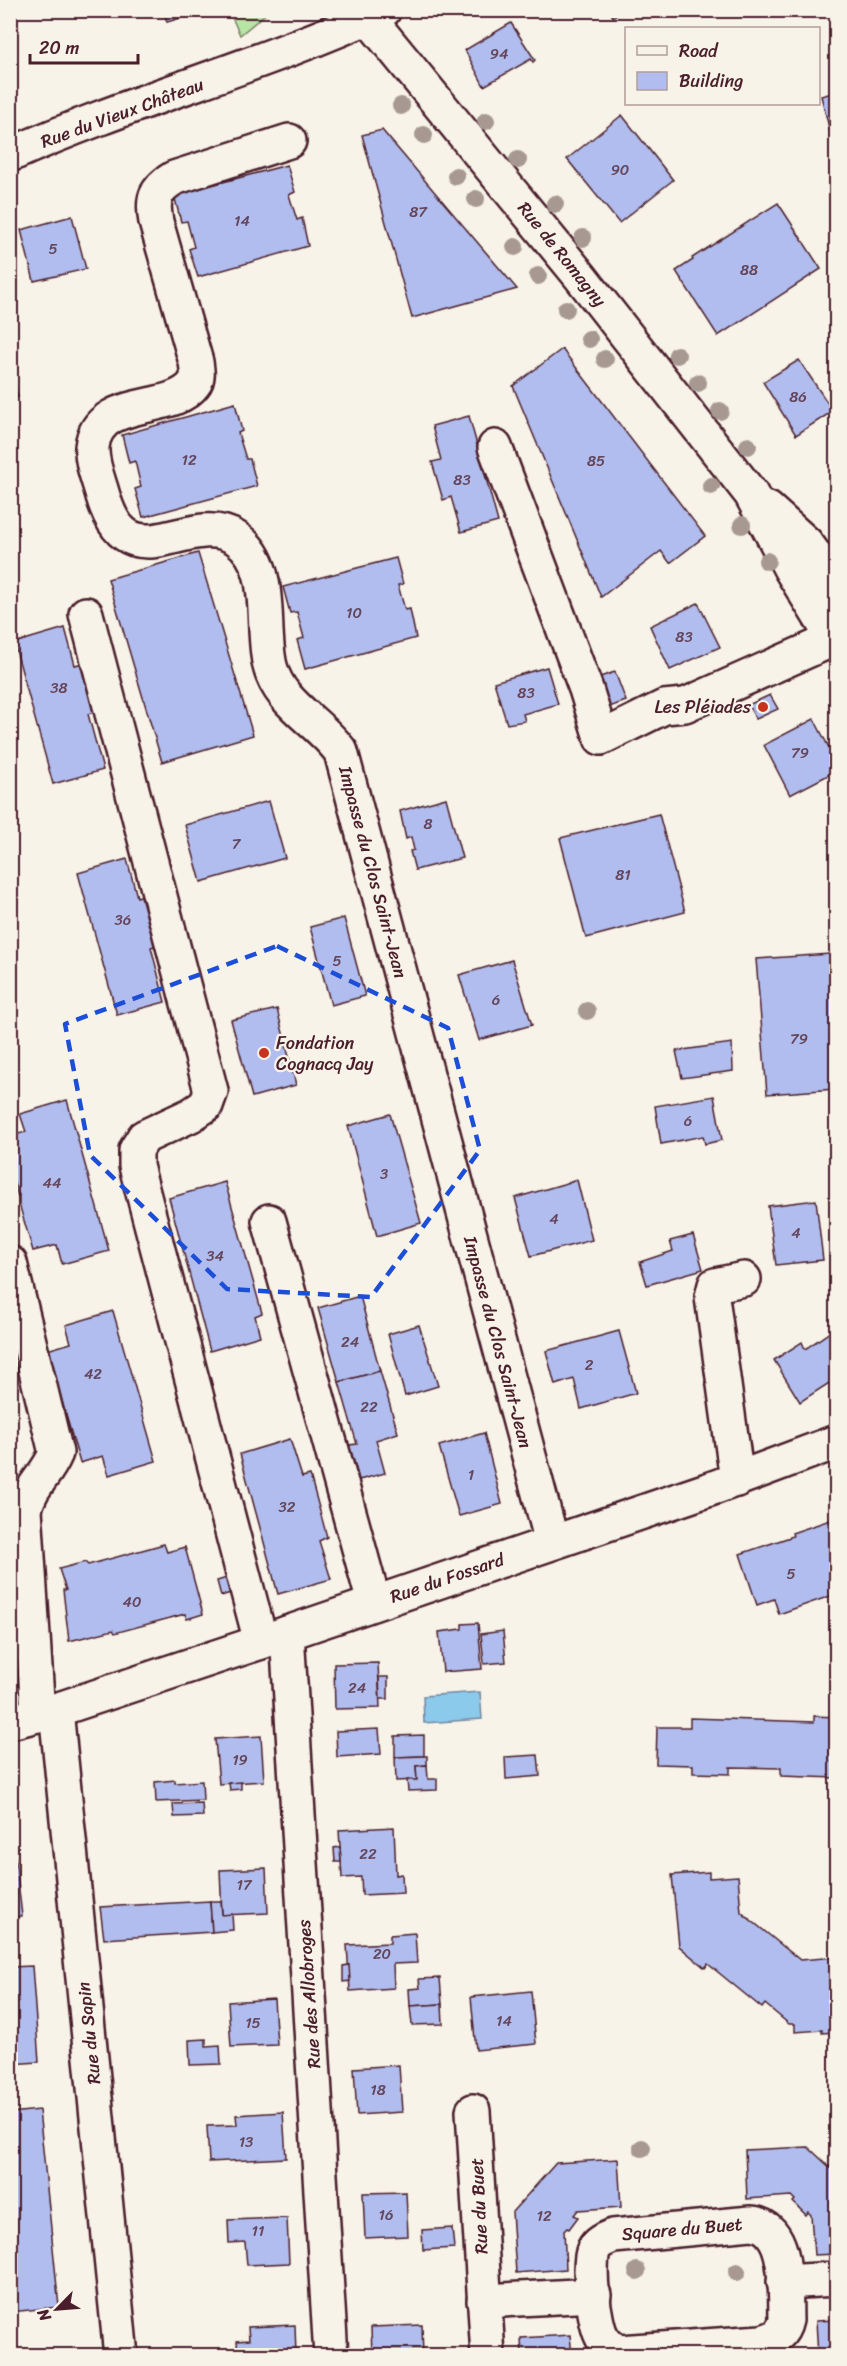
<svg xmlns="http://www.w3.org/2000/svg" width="847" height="2366" font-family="Sriracha,sans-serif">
  <rect width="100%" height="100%" fill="#f7f3e8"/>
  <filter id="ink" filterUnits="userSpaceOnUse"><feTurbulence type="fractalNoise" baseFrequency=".0167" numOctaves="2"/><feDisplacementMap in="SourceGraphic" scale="12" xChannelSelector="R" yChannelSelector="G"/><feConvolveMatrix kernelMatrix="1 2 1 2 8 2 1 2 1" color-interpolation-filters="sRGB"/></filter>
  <g filter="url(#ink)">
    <polygon fill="#b6e5a4" stroke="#808268" stroke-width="1.5" points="229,11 269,11 240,35"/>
    <polygon fill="#8ccaec" stroke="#72869f" stroke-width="1.5" points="480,1692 482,1719 424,1723 423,1696"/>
    <g fill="#b1bdee" stroke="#4a1f2b" stroke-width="1.5">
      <polygon points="163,10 193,10 194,14 167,22"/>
      <polygon points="609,10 622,10 613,17"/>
      <polygon points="511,23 535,60 533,62 531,59 484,86 465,50"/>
      <polygon points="836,92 836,155 821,96"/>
      <polygon points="622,115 673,180 619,223 567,159"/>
      <polygon points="382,130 517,289 412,318 362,135"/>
      <polygon points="287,165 295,192 289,195 297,220 302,218 308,246 198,277 189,249 194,247 187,221 181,222 174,195"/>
      <polygon points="778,203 821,269 718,336 676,271 693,260 692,258"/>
      <polygon points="72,216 86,269 34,281 21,230"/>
      <polygon points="562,349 705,536 670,563 661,551 601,597 513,386"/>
      <polygon points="799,360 833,411 796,435 763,382"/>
      <polygon points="10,366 18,397 10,399"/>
      <polygon points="235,403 242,431 238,433 246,459 250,459 257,486 143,517 135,489 141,487 135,461 129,463 122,435"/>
      <polygon points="469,416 498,522 461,532 451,497 443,500 432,462 441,460 432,426"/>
      <polygon points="198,553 253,735 162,762 108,579"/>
      <polygon points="396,558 403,584 398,585 405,610 410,609 416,638 305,669 297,640 304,638 297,612 290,613 283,587"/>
      <polygon points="698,603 720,647 670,670 650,626"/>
      <polygon points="65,628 75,665 83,663 97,711 88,714 103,770 53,784 14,643"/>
      <polygon points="547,667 558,704 523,714 525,721 507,724 494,682"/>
      <polygon points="615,672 626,701 609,707 597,678"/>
      <polygon points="770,695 778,709 756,719 748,705"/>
      <polygon points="814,719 836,761 836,771 790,795 764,745"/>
      <polygon points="446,798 462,858 415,870 410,851 414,850 411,837 406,839 400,811"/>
      <polygon points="269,801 285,858 201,882 185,825"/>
      <polygon points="659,814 685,912 586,938 560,838"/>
      <polygon points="127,859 137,897 147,894 161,944 151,947 165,1002 117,1015 78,873"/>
      <polygon points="344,918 365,996 331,1005 310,927"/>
      <polygon points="830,954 832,988 836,988 836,1089 767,1094 756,959"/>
      <polygon points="512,960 532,1025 479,1040 459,975"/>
      <polygon points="277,1009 296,1085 252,1097 231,1020"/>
      <polygon points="732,1043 733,1071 682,1078 676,1051"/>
      <polygon points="714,1096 722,1140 705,1144 703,1136 661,1144 655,1106"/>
      <polygon points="67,1100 109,1251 62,1264 57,1245 33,1251 19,1204 19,1195 18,1196 10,1171 10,1136 26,1132 20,1114"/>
      <polygon points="390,1114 421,1223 377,1236 348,1126"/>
      <polygon points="577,1180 592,1240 531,1256 515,1198"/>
      <polygon points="225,1182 262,1313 255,1316 260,1336 210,1351 169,1198"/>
      <polygon points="816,1200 823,1260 776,1265 768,1206"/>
      <polygon points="693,1235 703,1269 647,1285 640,1262 673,1251 670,1241"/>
      <polygon points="360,1296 380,1371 339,1382 318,1308"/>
      <polygon points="113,1311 156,1461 109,1475 103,1456 80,1463 47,1350 71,1343 66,1325"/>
      <polygon points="419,1325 438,1386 405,1396 388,1334"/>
      <polygon points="836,1328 836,1387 833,1390 829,1383 800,1402 774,1360 802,1342 805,1349"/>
      <polygon points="619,1331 636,1393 581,1409 574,1379 555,1385 546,1351"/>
      <polygon points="380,1371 398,1433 376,1440 385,1473 359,1480 349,1445 357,1444 339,1382"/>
      <polygon points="484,1433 502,1504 459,1516 439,1446"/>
      <polygon points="290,1439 302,1477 310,1475 327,1537 319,1541 331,1579 278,1594 240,1454"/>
      <polygon points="836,1518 836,1594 779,1614 774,1599 757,1605 740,1554 793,1536 792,1533"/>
      <polygon points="164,1544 167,1552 185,1547 203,1614 187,1619 185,1614 115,1633 113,1630 69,1641 63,1590 66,1590 59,1569 85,1562 88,1565"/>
      <polygon points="230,1577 234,1592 221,1596 217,1581"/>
      <polygon points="478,1623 482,1669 443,1672 439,1632 462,1629 462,1624"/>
      <polygon points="503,1631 506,1662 484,1664 481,1634"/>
      <polygon points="378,1663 380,1708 335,1709 334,1664"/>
      <polygon points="379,1677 388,1677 388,1699 380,1699"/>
      <polygon points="814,1716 836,1717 836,1778 781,1776 781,1768 730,1767 730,1774 693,1773 693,1765 656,1764 657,1727 690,1727 690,1718 814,1722"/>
      <polygon points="379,1729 381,1754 337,1757 336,1731"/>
      <polygon points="424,1735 424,1756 395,1757 395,1736"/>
      <polygon points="261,1736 264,1781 219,1784 215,1739"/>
      <polygon points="538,1755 540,1776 506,1779 505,1757"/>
      <polygon points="424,1756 427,1756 427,1765 416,1766 417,1780 396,1781 395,1757"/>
      <polygon points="427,1765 428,1779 437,1779 437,1790 408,1791 407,1780 417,1780 416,1766"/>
      <polygon points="175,1780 175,1783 202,1781 203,1800 156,1802 155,1782"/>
      <polygon points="241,1782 241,1789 230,1790 229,1783"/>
      <polygon points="202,1803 203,1816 174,1817 173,1804"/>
      <polygon points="10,1812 22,1916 10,1918"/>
      <polygon points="394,1827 396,1875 402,1874 403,1893 362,1895 361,1877 342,1878 339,1830"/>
      <polygon points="340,1847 341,1862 335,1862 334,1848"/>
      <polygon points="266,1868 268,1913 222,1915 220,1870"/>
      <polygon points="709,1872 709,1878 738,1876 741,1912 800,1960 836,1957 836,2032 822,2033 822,2030 795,2032 795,2024 789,2024 765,2004 762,2008 708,1964 705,1968 679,1946 672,1875"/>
      <polygon points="210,1901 212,1932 104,1939 100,1907"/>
      <polygon points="210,1901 221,1901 222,1915 232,1914 233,1930 212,1932"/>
      <polygon points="415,1933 417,1963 393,1964 394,1988 350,1991 347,1945 390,1943 390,1935"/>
      <polygon points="349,1965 350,1981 343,1982 343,1966"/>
      <polygon points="32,1966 39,2062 10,2064 10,1967"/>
      <polygon points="440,1978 442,2004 410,2006 409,1989 420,1988 419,1979"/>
      <polygon points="531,1991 536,2044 476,2050 471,1997"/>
      <polygon points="274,1999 277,2045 231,2047 228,2002"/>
      <polygon points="442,2004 443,2024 412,2025 410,2006"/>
      <polygon points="206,2039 206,2046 220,2045 221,2064 190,2065 189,2040"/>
      <polygon points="399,2065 402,2112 357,2115 354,2068"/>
      <polygon points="39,2110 59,2307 10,2312 10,2113"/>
      <polygon points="283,2112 286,2158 209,2162 207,2126 237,2125 236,2115"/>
      <polygon points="808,2147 836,2173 836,2254 814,2255 811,2215 808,2212 806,2215 793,2202 795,2200 791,2196 747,2199 745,2150"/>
      <polygon points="618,2159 621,2207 578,2210 574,2215 578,2217 569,2229 567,2228 564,2231 566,2269 516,2273 512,2212 556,2163"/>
      <polygon points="406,2192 408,2236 365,2238 363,2193"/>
      <polygon points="287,2218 289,2263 247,2265 245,2242 229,2243 228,2220"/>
      <polygon points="452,2228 454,2248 423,2250 422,2230"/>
      <polygon points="836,2320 836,2356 818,2356 816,2321"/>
      <polygon points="295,2325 296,2356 238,2356 237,2341 249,2340 248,2327"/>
      <polygon points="422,2325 423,2356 372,2356 371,2327"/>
      <polygon points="570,2335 572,2356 522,2356 521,2338"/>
    </g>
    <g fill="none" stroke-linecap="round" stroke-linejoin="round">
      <g stroke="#4a1f2b" stroke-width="38">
        <g id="minor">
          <polyline points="362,10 580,276 751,494 790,568 836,643"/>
          <path d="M289,141L174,178C154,190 152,200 156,222L196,362C197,369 199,378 194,384C172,415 97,395 92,447C91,463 99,481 103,496C129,586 189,508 236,538C276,565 260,626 270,666C279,704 320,722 341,752L552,1542"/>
          <path d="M10,155C132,100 262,66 384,10"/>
          <polyline points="495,447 586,689 601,738 664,707 685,705 834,639"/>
          <polyline points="768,509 806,543 836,584"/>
          <polyline points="86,614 211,1091 206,1105 191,1115 144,1137 136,1150 136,1166 261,1642"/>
          <polyline points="269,1221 374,1603"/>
          <path d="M10,1263L56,1453C46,1477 31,1484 25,1509L38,1715"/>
          <polyline points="737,1480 712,1297 715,1285 744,1279"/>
          <polyline points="287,1633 331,2356"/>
          <polyline points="56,1710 121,2356"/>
          <polyline points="10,1722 56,1710 261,1642 716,1487 836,1442"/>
          <polyline points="473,2111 488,2356"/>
          <path d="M751,2223C790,2225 785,2291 786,2320C783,2334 775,2339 761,2342L619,2352C612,2349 606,2344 602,2337C594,2323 587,2264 594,2249C598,2241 606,2239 613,2236Z"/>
          <polyline points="784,2282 836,2279"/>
          <polyline points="484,2301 594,2295"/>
        </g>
      </g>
      <use href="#minor" stroke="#f7f3e8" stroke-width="33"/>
    </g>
    <g fill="#a79991">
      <circle cx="401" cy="106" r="9"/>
      <circle cx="486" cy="121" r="9"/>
      <circle cx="424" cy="135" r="9"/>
      <circle cx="518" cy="160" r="9"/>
      <circle cx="456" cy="176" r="9"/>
      <circle cx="476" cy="199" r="9"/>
      <circle cx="555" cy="204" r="9"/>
      <circle cx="583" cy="238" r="9"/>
      <circle cx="515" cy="247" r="9"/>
      <circle cx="538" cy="276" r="9"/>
      <circle cx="566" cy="309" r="9"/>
      <circle cx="589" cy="339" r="9"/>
      <circle cx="677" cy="355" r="9"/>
      <circle cx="605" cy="359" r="9"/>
      <circle cx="698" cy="383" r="9"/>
      <circle cx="720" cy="411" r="9"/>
      <circle cx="748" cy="446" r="9"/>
      <circle cx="711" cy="486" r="9"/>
      <circle cx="742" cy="525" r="9"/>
      <circle cx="767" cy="561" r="9"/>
      <circle cx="587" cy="1011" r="9"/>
      <circle cx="642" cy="2148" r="9"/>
      <circle cx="637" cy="2271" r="9"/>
      <circle cx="737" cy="2272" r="9"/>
    </g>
  </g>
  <path fill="none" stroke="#1d4ed8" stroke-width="4.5" stroke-dasharray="12 8" stroke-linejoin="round" d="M277,946L448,1028L480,1150L371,1297L227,1289L90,1155L65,1024Z"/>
  <g fill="#c8321e" stroke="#f7f3e8" stroke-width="2">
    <circle cx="763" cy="707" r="6"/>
    <circle cx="264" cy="1053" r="6"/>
  </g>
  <g text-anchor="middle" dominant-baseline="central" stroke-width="4.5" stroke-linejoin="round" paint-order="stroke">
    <g font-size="15" fill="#64465c">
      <text x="499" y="54">94</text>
      <text x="620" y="170">90</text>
      <text x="418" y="212">87</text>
      <text x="242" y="221">14</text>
      <text x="53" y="249">5</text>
      <text x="749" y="270">88</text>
      <text x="798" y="397">86</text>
      <text x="189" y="460">12</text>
      <text x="596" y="461">85</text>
      <text x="462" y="480">83</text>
      <text x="354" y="613">10</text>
      <text x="684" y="637">83</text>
      <text x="59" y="688">38</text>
      <text x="526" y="693">83</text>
      <text x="800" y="753">79</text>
      <text x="428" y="824">8</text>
      <text x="236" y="844">7</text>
      <text x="623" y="875">81</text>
      <text x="123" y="920">36</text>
      <text x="337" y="961">5</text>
      <text x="496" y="1000">6</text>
      <text x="799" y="1039">79</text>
      <text x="688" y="1121">6</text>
      <text x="384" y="1174">3</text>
      <text x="52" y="1183">44</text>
      <text x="554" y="1219">4</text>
      <text x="796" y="1233">4</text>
      <text x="215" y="1256">34</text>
      <text x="350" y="1342">24</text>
      <text x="589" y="1365">2</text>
      <text x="93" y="1374">42</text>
      <text x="369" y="1407">22</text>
      <text x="471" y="1475">1</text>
      <text x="287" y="1507">32</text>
      <text x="791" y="1574">5</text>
      <text x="132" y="1602">40</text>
      <text x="357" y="1688">24</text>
      <text x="240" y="1760">19</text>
      <text x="368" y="1854">22</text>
      <text x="244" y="1885">17</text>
      <text x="382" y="1954">20</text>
      <text x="504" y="2021">14</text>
      <text x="253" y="2023">15</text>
      <text x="378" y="2090">18</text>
      <text x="246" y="2142">13</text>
      <text x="386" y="2215">16</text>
      <text x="544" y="2216">12</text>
      <text x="258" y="2231">11</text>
    </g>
    <g font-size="18" fill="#4a1f2b" stroke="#f7f3e8">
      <text transform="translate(122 113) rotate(-20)">Rue du Vieux Château</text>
      <text transform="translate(562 254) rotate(51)">Rue de Romagny</text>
      <text transform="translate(373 872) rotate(75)">Impasse du Clos Saint-Jean</text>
      <text transform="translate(498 1342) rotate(75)">Impasse du Clos Saint-Jean</text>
      <text transform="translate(447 1578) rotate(-19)">Rue du Fossard</text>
      <text transform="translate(309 1994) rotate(-94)">Rue des Allobroges</text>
      <text transform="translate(89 2033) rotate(-96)">Rue du Sapin</text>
      <text transform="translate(479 2206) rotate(-93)">Rue du Buet</text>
      <text transform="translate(682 2229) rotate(-5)">Square du Buet</text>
    </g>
    <g font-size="18" fill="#4a1f2b" stroke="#f7f3e8" text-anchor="end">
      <text x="751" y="707">Les Pléiades</text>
      <text x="276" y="1043" text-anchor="start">Fondation<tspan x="276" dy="21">Cognacq Jay</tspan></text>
    </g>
  </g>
  <rect width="847" height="2366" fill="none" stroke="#f7f3e8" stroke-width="36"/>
  <rect x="18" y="18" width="811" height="2330" fill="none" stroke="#4a1f2b" stroke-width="2" filter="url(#ink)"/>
  <rect x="625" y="27" width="195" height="78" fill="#f7f3e8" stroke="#b29e9c" stroke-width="1.5"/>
  <rect x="637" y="46" width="30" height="9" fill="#f7f3e8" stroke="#b29e9c" stroke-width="1.5"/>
  <text x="679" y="57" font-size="18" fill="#4a1f2b">Road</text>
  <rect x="637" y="72" width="30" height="18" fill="#b1bdee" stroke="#b29e9c" stroke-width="1.5"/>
  <text x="679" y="87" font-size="18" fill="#4a1f2b">Building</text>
  <g transform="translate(57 2309) rotate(245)" stroke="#f7f3e8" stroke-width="4.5" paint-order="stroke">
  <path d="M0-4.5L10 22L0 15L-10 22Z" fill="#4a1f2b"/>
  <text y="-9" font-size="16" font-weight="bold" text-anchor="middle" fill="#4a1f2b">N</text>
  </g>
  <path d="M30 54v9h108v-9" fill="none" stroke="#4a1f2b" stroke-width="3"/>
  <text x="39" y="54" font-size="18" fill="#4a1f2b" stroke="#f7f3e8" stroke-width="4.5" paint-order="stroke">20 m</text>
</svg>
